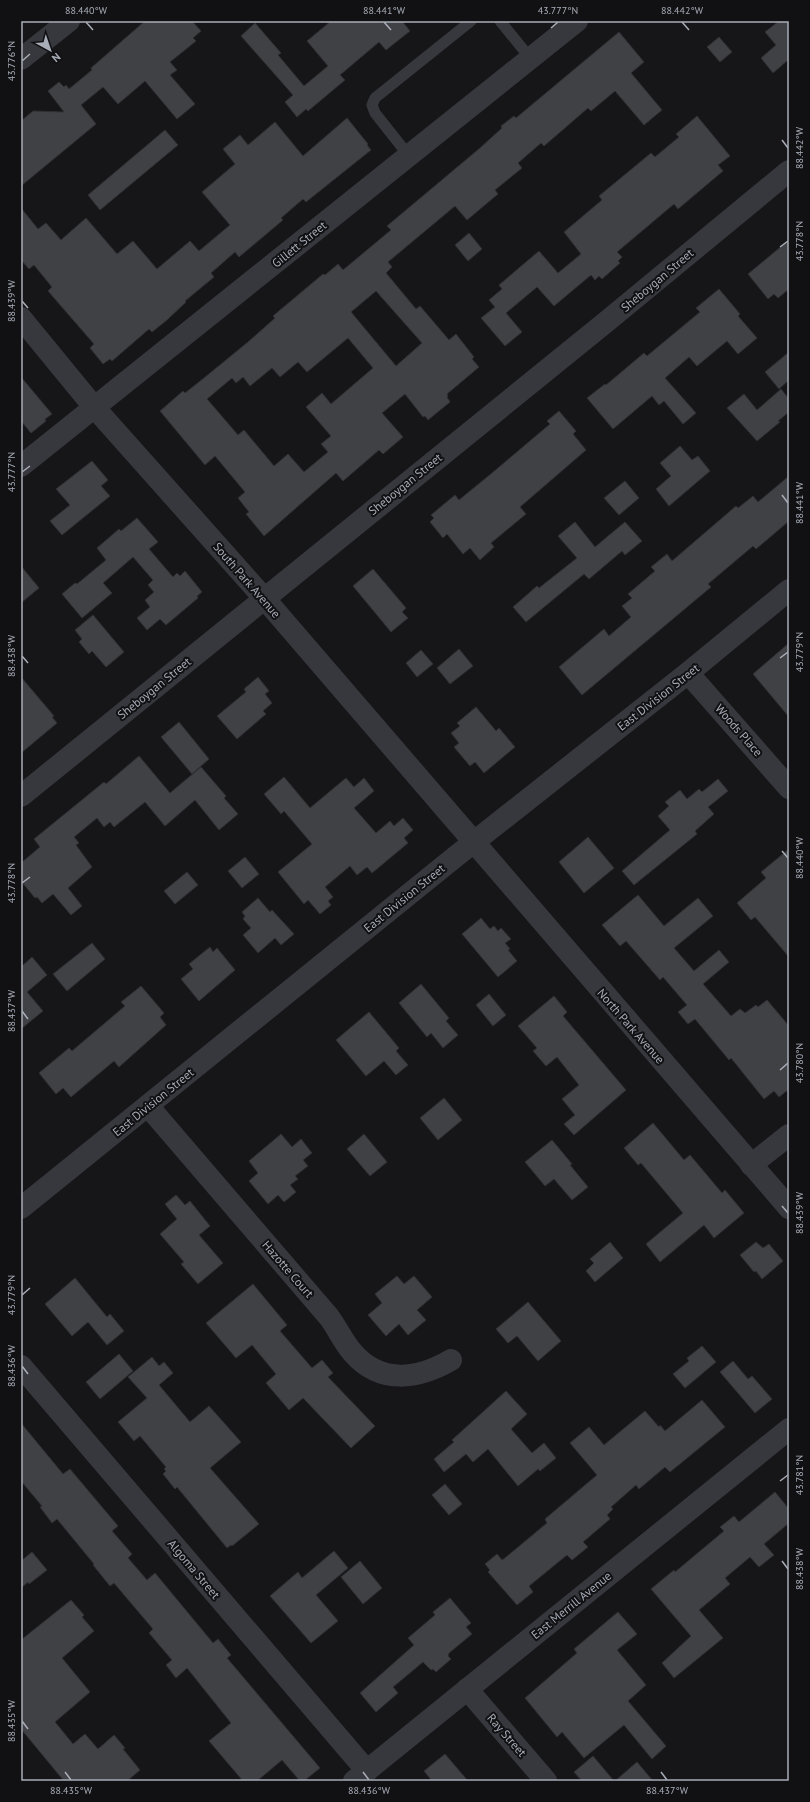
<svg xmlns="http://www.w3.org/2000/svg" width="810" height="1802" font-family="'PT Sans',sans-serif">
  <rect width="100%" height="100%" fill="#161618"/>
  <g fill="#404145" stroke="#303034" fill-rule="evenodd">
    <polygon points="145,21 192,21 201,31 193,38 196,41 170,62 177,70 170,75 195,104 177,119 145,81 118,104 103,87 81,105 96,124 21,186 21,121 33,111 64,112 48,91 59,82 64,87 66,85 69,89 92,70 91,68"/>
    <polygon points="331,21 402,21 410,31 386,50 379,42 340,75 345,80 308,111 306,109 297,117 285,102 293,95 241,36 255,23 281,53 278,55 304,86 328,66 307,41"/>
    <polygon points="779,21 789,21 789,61 788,60 773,73 761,58 776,45 765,32"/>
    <path d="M619,32L644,62L631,73L662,110L644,125L615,91L591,111L588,108L544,146L541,143L518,163L522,168L495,190L498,194L467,220L455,206L388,262L392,267L386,273L416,309L420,306L449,340L456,334L474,357L472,359L479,367L447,394L448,396L447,397L450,402L428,420L425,416L423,417L405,394L382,413L403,437L383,454L379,450L343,481L336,473L264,536L246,514L249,512L238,498L245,492L215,456L205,465L160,411L183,391L185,393L204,378L248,342L275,318L273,316L323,274L325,275L338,264L343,270L391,230L387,226L480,148L502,128L501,126L514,116L516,118ZM376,291L422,343L396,366L351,312ZM348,338L373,368L331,404L322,393L306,407L331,436L321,444L328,452L304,472L288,454L274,466L244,430L238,435L207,399L232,378L236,383L243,377L250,386L272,368L280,377L298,362L307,372Z"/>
    <polygon points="719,37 732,52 720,62 707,47"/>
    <polygon points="697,116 730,156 718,165 723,171 678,209 674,204 617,252 622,257 618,261 620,263 602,279 599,276 595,280 591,275 554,306 537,287 506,313 522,332 505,346 481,318 495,307 489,300 502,289 499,285 539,251 558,273 581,254 564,232 602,200 599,196 651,153 655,157 679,137 676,134"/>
    <polygon points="347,118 368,144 367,145 371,150 306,202 303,199 281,218 283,220 239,257 235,252 211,273 214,277 185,301 186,302 167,320 152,332 149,329 112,361 110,359 103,364 90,348 94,344 48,291 52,287 34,265 29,269 21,260 21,208 38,229 46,223 61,240 86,218 117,254 133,241 157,269 190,241 199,251 230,225 202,192 235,164 223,149 240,135 248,145 275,122 303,156"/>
    <polygon points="165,130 178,145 100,210 88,195"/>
    <polygon points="469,233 482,249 468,261 455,245"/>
    <polygon points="789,240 789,289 778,298 774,294 768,299 748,274"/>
    <polygon points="719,289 740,314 738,316 757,338 738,354 727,341 697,366 689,357 665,378 696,413 683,424 664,401 659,405 652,396 613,429 587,398 605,384 606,385 644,353 647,356 700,312 696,308"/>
    <polygon points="789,352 789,380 779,389 765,372"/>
    <polygon points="21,377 52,414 45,419 46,421 31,433 21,421"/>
    <polygon points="781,389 789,399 789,412 778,421 780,422 757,441 727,408 744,394 757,410"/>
    <polygon points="559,411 576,431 573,434 586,450 520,507 526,514 491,543 494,547 480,560 470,548 463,554 447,534 443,538 430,522 434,518 431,515 455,495 459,500 492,473 550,424 547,421"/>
    <polygon points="680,446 692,460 698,456 710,471 669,506 656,489 671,476 660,463"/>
    <polygon points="92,461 108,480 101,486 110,496 62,535 50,521 70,505 56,489"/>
    <polygon points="789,476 789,521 756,549 753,546 708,584 711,587 582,695 559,667 604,629 609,636 631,617 622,606 632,598 628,594 655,571 651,567 667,554 672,561 736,506 738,508 753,496 758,502"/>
    <polygon points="625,481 639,498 619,515 604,498"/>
    <polygon points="137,518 158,542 149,549 173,577 177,573 180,576 185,571 202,592 197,596 198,598 166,625 160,619 147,630 137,618 150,607 145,600 154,592 148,585 153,580 133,557 103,583 112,593 82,618 62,594 75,583 77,584 106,560 97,548 119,529 121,531"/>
    <polygon points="575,522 595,547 625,522 642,541 625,555 622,551 589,579 584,574 526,622 513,607 537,586 539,588 577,558 558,536"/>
    <polygon points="21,566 39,588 21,603"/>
    <polygon points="373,569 406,608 402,612 408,618 391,632 353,586"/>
    <polygon points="93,615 124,652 106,667 92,651 89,654 79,642 82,639 75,630"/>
    <polygon points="789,643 789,717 753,674"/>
    <polygon points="459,649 473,666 450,684 437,668"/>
    <polygon points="421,650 433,664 417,677 406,663"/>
    <polygon points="21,677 54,716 52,717 57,723 21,753"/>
    <polygon points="258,677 269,691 265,694 272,703 263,711 266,714 237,739 217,716 246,692 244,689"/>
    <polygon points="476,707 496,731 499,728 515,747 484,773 475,762 470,766 454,747 459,743 451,733 460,726 457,723"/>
    <polygon points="179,722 209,759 192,774 161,737"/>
    <polygon points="139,756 170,793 201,767 226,796 224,798 238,814 219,830 195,800 165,826 145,802 114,827 110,822 104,827 97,818 74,837 79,843 76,845 92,867 68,888 82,906 71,915 53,894 42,903 37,897 35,898 21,881 21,863 40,847 34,839 104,782 106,784"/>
    <polygon points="284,777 310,808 346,778 354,787 364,778 374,791 354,808 376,833 390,821 394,826 403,818 413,830 404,838 408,843 372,873 367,867 357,875 350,866 325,887 333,897 328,901 331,905 320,914 308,900 304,904 278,872 312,844 284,811 281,814 264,794"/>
    <polygon points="718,779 728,791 708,807 714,814 695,831 697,834 634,885 622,871 670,830 658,816 669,806 665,802 680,790 687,799 699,789 702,792"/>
    <polygon points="588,837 614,868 584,893 559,862"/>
    <polygon points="789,849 789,957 755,917 751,920 737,903 766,878 761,872"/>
    <polygon points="245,857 259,874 242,888 228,871"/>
    <polygon points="187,872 198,885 175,904 164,891"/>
    <polygon points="638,895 664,926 698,898 713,916 674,948 694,971 719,950 729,962 703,984 731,1016 740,1009 745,1013 756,1005 758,1007 767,1000 789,1026 789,1089 779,1097 774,1091 764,1099 731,1058 729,1060 695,1019 688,1024 678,1012 687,1005 663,977 660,980 626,941 620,946 602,925"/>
    <polygon points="258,898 270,912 272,910 294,934 281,945 275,938 258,953 243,935 251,928 243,919 245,916 242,912"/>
    <polygon points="481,918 490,929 494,926 498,931 501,928 511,939 505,943 510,949 508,950 517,961 498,977 462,934"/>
    <polygon points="92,943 105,959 67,991 53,974"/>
    <polygon points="210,947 213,952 217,948 235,970 199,1001 181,979 193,969 189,964"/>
    <polygon points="32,957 47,975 27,992 43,1011 21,1029 21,967"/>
    <polygon points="421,984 449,1018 446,1021 458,1035 443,1048 431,1033 427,1037 399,1003"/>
    <polygon points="141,986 164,1013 160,1017 166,1025 119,1067 114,1061 71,1097 63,1088 56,1094 39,1073 69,1048 72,1051 125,1006 121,1002"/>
    <polygon points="489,994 506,1015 493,1026 476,1005"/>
    <polygon points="554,996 567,1012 563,1016 626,1090 574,1135 564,1124 575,1115 562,1099 579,1085 557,1057 546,1066 533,1051 537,1048 518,1026"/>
    <polygon points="369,1012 399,1048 396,1051 408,1065 396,1075 384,1061 366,1076 336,1040"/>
    <polygon points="444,1098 462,1120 438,1140 420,1118"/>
    <polygon points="653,1123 684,1160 690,1155 722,1193 725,1190 744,1213 714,1238 704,1225 660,1262 646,1244 683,1213 641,1163 638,1165 624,1148"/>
    <polygon points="281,1134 292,1147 301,1139 312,1153 303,1160 308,1166 295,1176 298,1179 290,1185 296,1192 284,1202 278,1195 268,1204 249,1181 258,1173 249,1161"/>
    <polygon points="364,1134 387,1162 370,1176 347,1149"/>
    <polygon points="552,1140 572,1164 570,1165 588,1187 572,1200 554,1179 545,1186 525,1162"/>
    <polygon points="176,1195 185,1205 190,1201 210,1226 199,1235 223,1263 198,1284 181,1264 184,1262 160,1234 177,1219 165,1204"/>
    <polygon points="610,1242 623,1258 595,1282 586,1271 594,1263 590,1259"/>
    <polygon points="756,1242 763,1248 769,1244 783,1261 762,1279 756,1271 754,1272 740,1255"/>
    <polygon points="397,1276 404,1284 414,1276 432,1297 417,1310 426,1320 408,1335 399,1324 386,1336 368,1315 382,1303 375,1294"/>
    <polygon points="75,1278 107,1317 110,1314 124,1331 107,1345 88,1322 72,1336 45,1304"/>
    <polygon points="253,1284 287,1325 280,1331 312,1368 322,1360 333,1373 328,1377 375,1426 351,1448 303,1398 289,1410 266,1383 276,1374 252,1345 236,1358 206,1323"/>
    <polygon points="528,1302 561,1341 538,1361 517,1336 508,1343 496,1329"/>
    <polygon points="702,1346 716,1362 685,1388 673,1374 689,1361 687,1358"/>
    <polygon points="119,1354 133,1371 100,1399 86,1382"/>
    <polygon points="152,1357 159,1366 164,1362 173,1373 159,1385 190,1422 209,1406 241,1442 210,1468 259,1524 232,1546 231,1545 227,1548 177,1487 175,1489 163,1474 166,1471 164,1469 166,1467 140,1436 134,1441 118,1422 147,1398 128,1377"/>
    <polygon points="733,1361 748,1379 752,1376 772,1399 755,1413 720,1372"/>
    <polygon points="506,1391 527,1414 511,1429 532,1453 544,1443 556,1458 540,1471 538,1469 518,1486 488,1449 473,1462 466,1454 444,1472 434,1459 454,1442 452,1440"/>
    <polygon points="702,1400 725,1427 670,1472 665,1467 639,1489 636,1485 611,1507 613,1509 607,1515 610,1519 583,1542 588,1547 572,1560 567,1555 529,1586 533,1592 517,1605 488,1572 490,1570 485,1564 497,1554 502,1560 505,1558 547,1523 545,1519 597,1475 570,1443 589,1427 604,1445 645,1411 659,1427 660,1425 665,1431"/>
    <polygon points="21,1423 63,1474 70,1469 118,1526 112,1531 132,1554 128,1558 147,1580 155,1573 213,1643 218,1639 231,1655 227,1658 320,1768 304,1781 300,1781 282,1760 257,1781 243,1781 209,1741 231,1723 187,1668 176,1678 166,1665 172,1660 149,1633 153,1629 114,1583 110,1586 93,1565 94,1564 57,1519 52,1523 40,1507 42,1506 21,1481"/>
    <polygon points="445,1484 462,1504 449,1515 432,1495"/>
    <polygon points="775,1492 789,1509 789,1523 764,1544 774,1555 759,1567 750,1557 725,1578 730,1584 699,1610 723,1638 674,1678 662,1663 691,1636 651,1589 674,1570 675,1572 724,1531 720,1527 734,1516 739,1522"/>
    <polygon points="334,1551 348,1568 316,1595 338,1621 311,1643 270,1596 298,1572 302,1578"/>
    <polygon points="32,1552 47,1570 29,1584 28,1582 21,1588 21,1561"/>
    <polygon points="360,1561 382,1588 363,1604 341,1577"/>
    <polygon points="450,1598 471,1623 466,1627 472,1634 449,1653 448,1656 451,1659 436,1672 433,1669 431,1670 423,1662 393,1687 398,1693 376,1712 360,1693 414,1645 408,1638 435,1615 433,1612"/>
    <polygon points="71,1600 84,1615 82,1617 94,1631 62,1658 90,1692 55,1722 73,1744 85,1734 98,1749 114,1735 125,1748 123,1749 140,1770 127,1781 64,1781 21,1729 21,1640"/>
    <polygon points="618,1612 637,1634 617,1650 646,1685 628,1701 666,1746 652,1759 624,1725 584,1758 562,1732 557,1737 525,1698 577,1653 574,1649"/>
    <polygon points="445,1754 468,1781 432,1781 424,1771"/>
    <polygon points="593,1756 614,1781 582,1781 574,1772"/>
    <polygon points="637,1762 653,1781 615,1781"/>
  </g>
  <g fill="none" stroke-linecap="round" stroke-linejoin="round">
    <g stroke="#37383d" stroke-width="11">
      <polyline points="500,21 531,59"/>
      <polyline points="409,156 375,113 372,105 375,98 471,21"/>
    </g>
    <g stroke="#37383d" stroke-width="22">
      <polyline points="21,59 69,21"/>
      <polyline points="21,318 94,407 264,598 789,1208"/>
      <polyline points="21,466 577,21"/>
      <polyline points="688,673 789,788"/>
      <polyline points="21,796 606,322 789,171"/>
      <path d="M148,1106L329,1317C338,1329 343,1342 353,1353C381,1385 418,1379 451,1360"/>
      <polyline points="751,1165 789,1135"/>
      <polyline points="21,1208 455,857 688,673 789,590"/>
      <polyline points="21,1366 367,1771"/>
      <polyline points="467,1689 546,1781"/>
      <polyline points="354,1781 789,1429"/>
    </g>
  </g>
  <path fill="none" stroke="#a8adb8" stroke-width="1.5" d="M86,22L93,30M384,22L391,30M682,22L689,30M551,28L558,22M22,61L30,54M782,140L788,148M780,247L788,241M22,301L28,308M22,472L30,466M782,495L788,503M22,656L28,663M780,658L788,652M782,851L788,858M22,883L30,877M22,1011L28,1019M780,1070L788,1063M782,1206L788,1213M22,1295L30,1288M22,1366L28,1374M780,1481L788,1475M782,1561L788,1569M22,1721L28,1729M65,1772L71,1780M363,1772L369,1780M661,1772L667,1780"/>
  <g text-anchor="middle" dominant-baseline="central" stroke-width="4" stroke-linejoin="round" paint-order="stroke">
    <g font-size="12" fill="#a8adb8" stroke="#111113">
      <text transform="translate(299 244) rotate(-39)">Gillett Street</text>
      <text transform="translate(657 280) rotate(-40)">Sheboygan Street</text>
      <text transform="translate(405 484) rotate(-39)">Sheboygan Street</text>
      <text transform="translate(247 580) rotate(49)">South Park Avenue</text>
      <text transform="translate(154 688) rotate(-39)">Sheboygan Street</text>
      <text transform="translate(658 697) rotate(-38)">East Division Street</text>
      <text transform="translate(739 730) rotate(49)">Woods Place</text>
      <text transform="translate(404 898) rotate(-39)">East Division Street</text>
      <text transform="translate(631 1026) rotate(49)">North Park Avenue</text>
      <text transform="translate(153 1102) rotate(-39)">East Division Street</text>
      <text transform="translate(288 1269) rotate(49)">Hazotte Court</text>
      <text transform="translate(194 1569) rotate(50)">Algoma Street</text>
      <text transform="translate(571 1605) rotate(-39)">East Merrill Avenue</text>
      <text transform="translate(507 1735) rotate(49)">Ray Street</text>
    </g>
  </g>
  <rect width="810" height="1802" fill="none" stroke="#111113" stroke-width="44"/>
  <g transform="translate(50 50) rotate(140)" stroke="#111113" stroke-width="3" paint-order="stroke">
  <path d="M0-3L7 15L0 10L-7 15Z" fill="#a8adb8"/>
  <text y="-6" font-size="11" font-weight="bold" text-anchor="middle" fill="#a8adb8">N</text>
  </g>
  <rect x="22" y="22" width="766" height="1758" fill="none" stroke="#a8adb8" stroke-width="1.5"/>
  <g font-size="10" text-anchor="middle" fill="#a8adb8">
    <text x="86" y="14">88.440°W</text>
    <text x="384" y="14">88.441°W</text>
    <text x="558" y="14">43.777°N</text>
    <text x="682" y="14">88.442°W</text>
    <text transform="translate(11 61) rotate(-90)" y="4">43.776°N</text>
    <text transform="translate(799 148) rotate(-90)" y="4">88.442°W</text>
    <text transform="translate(799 241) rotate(-90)" y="4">43.778°N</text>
    <text transform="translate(11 301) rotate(-90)" y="4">88.439°W</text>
    <text transform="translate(11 472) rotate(-90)" y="4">43.777°N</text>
    <text transform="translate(799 503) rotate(-90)" y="4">88.441°W</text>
    <text transform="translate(799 652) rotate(-90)" y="4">43.779°N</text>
    <text transform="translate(11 656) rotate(-90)" y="4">88.438°W</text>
    <text transform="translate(799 858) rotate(-90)" y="4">88.440°W</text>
    <text transform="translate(11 883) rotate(-90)" y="4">43.778°N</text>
    <text transform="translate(11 1011) rotate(-90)" y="4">88.437°W</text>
    <text transform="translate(799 1063) rotate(-90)" y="4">43.780°N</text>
    <text transform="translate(799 1213) rotate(-90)" y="4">88.439°W</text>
    <text transform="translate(11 1295) rotate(-90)" y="4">43.779°N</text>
    <text transform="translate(11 1366) rotate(-90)" y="4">88.436°W</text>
    <text transform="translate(799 1475) rotate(-90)" y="4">43.781°N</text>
    <text transform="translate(799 1569) rotate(-90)" y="4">88.438°W</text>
    <text transform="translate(11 1721) rotate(-90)" y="4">88.435°W</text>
    <text x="71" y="1794">88.435°W</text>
    <text x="369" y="1794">88.436°W</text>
    <text x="667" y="1794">88.437°W</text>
  </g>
</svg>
